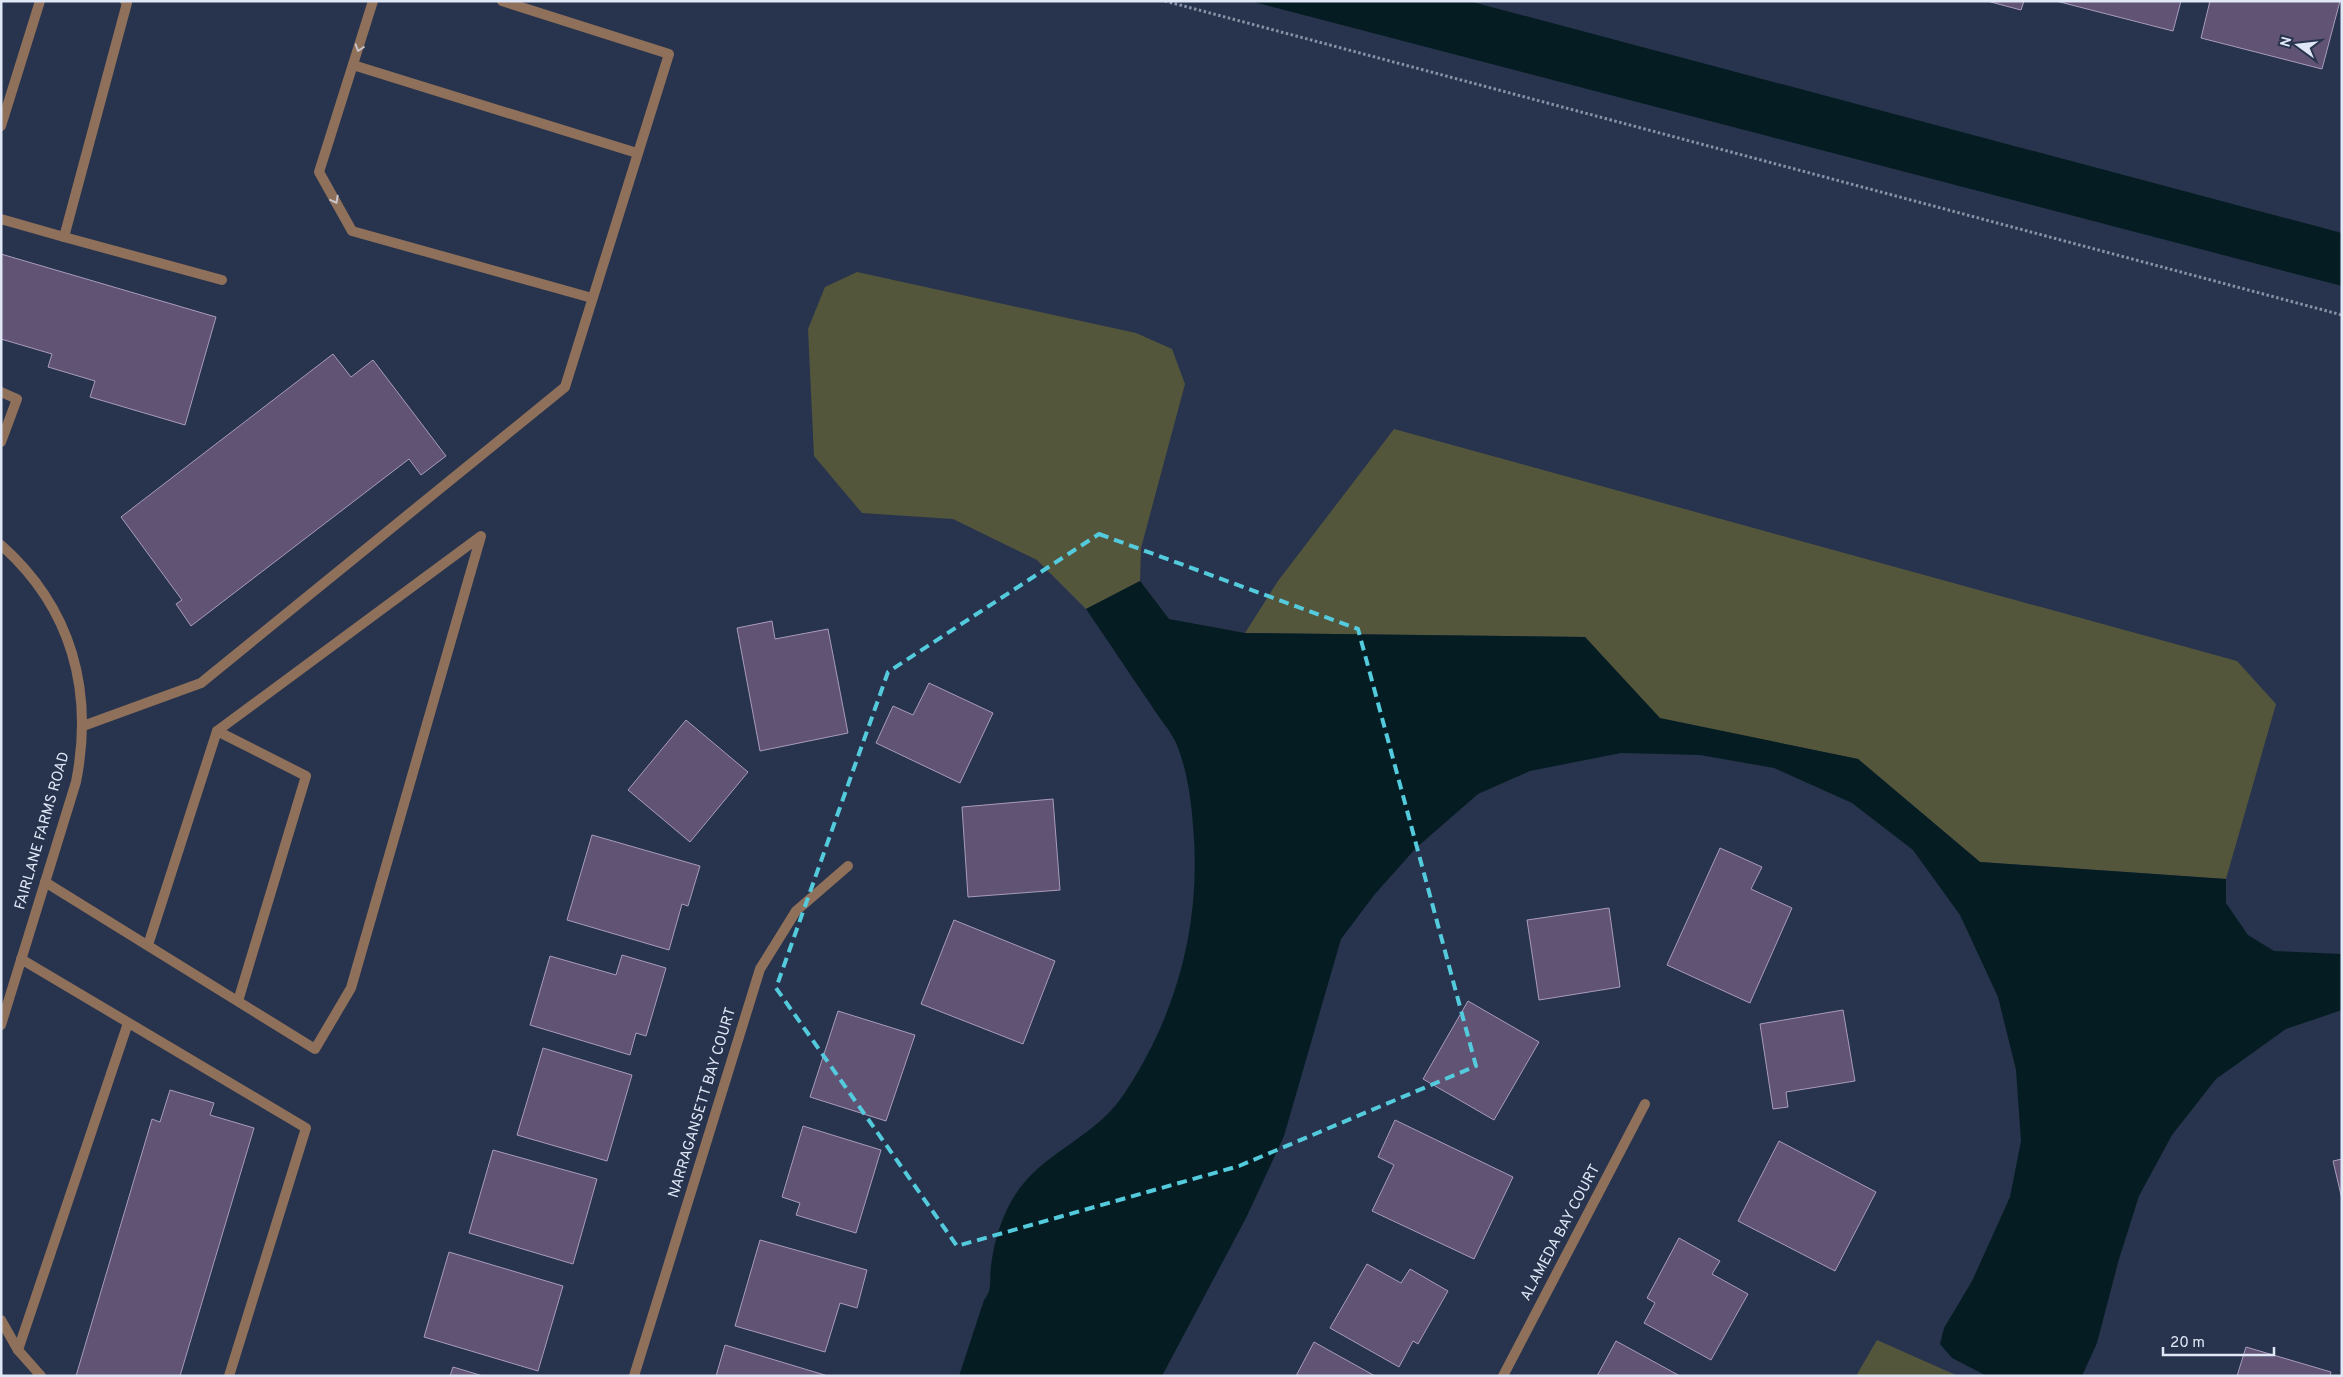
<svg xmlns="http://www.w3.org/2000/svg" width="2343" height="1377" font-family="Overpass,sans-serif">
  <rect width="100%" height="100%" fill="#28344d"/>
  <g fill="#54563c">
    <polygon points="857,272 1136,333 1172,349 1185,384 1141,548 1140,581 1086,609 1037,560 953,519 862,513 814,456 808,329 825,287"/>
    <polygon points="1394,429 2237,661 2276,704 2226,879 1980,862 1858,759 1660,719 1585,637 1245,633 1278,581"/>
    <polygon points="1877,1340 1958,1376 1856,1376"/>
  </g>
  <g fill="#051d22">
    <polygon points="1250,1 1469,1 2342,233 2342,286"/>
    <path d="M1140,581L1169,619L1245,633L1585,637L1660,718L1858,759L1980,862L2226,879V903L2248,935L2274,951L2342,954V1010L2286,1029L2216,1079L2172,1135L2139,1196L2119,1259L2097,1343L2082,1376H1987L1952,1358L1940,1344L1944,1328L1972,1281L2010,1197L2021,1141L2016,1070L1998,997L1960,915L1913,850L1852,803L1774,768L1700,755L1621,753L1530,771L1478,794L1416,848L1375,894L1341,939L1284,1136L1246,1218L1162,1376H959L984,1300C993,1290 989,1279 991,1266C994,1240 1003,1211 1019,1189C1047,1151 1095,1136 1122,1097C1177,1016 1202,923 1193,826C1191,798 1187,771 1177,745C1171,731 1159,718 1151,705C1129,673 1108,641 1086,609Z"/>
  </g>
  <g fill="#615373" stroke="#a99cbb">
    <polygon points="1987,1 2024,1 2021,10"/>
    <polygon points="2056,1 2181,1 2173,31"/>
    <polygon points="2210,1 2340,1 2322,69 2201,38"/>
    <polygon points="1,254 216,317 185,425 90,397 95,381 48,367 52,354 1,339"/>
    <polygon points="333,354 351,377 373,360 446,456 421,475 409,459 191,626 176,604 182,600 121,517"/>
    <polygon points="772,621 775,639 828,629 848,733 760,751 737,628"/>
    <polygon points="929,683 993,713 960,783 876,743 893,706 913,715"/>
    <polygon points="686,720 748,772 690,842 628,790"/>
    <polygon points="1053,799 1060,890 968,897 962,807"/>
    <polygon points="592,835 700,866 688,906 682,904 669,950 567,920"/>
    <polygon points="1720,848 1762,867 1751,889 1792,908 1750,1003 1667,965"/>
    <polygon points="1609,908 1620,987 1539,1000 1527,920"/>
    <polygon points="954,920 1055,961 1023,1044 921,1004"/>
    <polygon points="622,955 666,968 646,1036 636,1033 630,1055 530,1025 550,956 616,975"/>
    <polygon points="1468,1001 1539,1042 1494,1120 1423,1079"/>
    <polygon points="1843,1010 1855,1081 1786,1092 1788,1107 1773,1109 1760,1024"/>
    <polygon points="838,1011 915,1035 886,1121 810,1097"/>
    <polygon points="543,1048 632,1075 607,1161 517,1135"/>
    <polygon points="170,1090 214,1103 210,1115 254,1128 180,1376 76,1376 152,1119 160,1122"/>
    <polygon points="1395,1120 1513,1177 1474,1259 1372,1211 1394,1165 1378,1157"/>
    <polygon points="803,1126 881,1150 856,1233 796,1215 800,1203 782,1197"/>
    <polygon points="1779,1141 1876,1192 1835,1271 1738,1221"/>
    <polygon points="493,1150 597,1179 573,1264 469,1233"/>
    <polygon points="2342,1159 2342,1199 2333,1161"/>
    <polygon points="1679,1238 1720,1261 1712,1274 1748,1294 1711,1360 1644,1323 1655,1303 1647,1298"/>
    <polygon points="760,1240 867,1270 857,1308 840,1303 825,1352 735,1326"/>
    <polygon points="449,1252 563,1286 538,1371 424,1337"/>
    <polygon points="1367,1264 1401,1283 1410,1269 1448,1291 1418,1344 1413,1341 1399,1367 1330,1328"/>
    <polygon points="1616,1341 1680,1376 1597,1376"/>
    <polygon points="1314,1342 1375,1376 1296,1376"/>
    <polygon points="725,1345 828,1376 716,1376"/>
    <polygon points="2246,1347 2331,1372 2330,1376 2237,1376"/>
    <polygon points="453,1367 483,1376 450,1376"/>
  </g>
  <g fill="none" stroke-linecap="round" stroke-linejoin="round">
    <polyline stroke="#8892a6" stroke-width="3" stroke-dasharray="2.5 2.5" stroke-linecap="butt" points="1165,1 2342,315"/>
    <g stroke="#8f705a" stroke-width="10">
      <polyline points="373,1 319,172 352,231 592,298"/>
      <polyline points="353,65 637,153"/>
      <polyline points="1,126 40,1"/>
      <polyline points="1,219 64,237 127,3 125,1"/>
      <polyline points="64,237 222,280"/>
      <polyline points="1,392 17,399 1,442"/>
      <polyline points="83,726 201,683 565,387 669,54 502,1"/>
      <polyline points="217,731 306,776 238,1001"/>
      <polyline points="45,882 315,1049 351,988 481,536 217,731 148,945"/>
      <polyline points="21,959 306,1128 229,1376"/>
      <polyline points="1,1320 18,1350 41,1376"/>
      <polyline points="18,1350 128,1023"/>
    </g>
    <g stroke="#8f705a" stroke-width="10">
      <path d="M1,545C72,608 94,691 76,782L1,1025"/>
      <polyline points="634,1376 760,969 796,911 848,866"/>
      <polyline points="1503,1376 1645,1104"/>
    </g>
  </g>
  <defs><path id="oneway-chevron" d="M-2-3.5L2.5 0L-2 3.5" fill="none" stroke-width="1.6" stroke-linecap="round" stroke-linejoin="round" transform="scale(1.25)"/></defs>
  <g stroke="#c8c4c9">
    <use href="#oneway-chevron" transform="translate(359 48) rotate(108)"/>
    <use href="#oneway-chevron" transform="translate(335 200) rotate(61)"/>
  </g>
  <path fill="none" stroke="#54cadd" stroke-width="4" stroke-dasharray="10 6" stroke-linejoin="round" d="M1099,534L1358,629L1476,1066L1239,1166L957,1246L776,988L888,672Z"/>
  <g text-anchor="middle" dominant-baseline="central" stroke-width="4" stroke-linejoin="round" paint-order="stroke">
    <g font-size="15" fill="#e0e8f8" stroke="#28344d">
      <text transform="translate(43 831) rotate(-74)">FAIRLANE FARMS ROAD</text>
      <text transform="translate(703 1103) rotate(-73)">NARRAGANSETT BAY COURT</text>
      <text transform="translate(1561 1233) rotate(-62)">ALAMEDA BAY COURT</text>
    </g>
  </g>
  <rect width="2343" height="1377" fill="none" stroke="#e0e8f8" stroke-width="5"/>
  <g transform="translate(2298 45) rotate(285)" stroke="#28344d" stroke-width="4" paint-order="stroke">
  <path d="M0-4L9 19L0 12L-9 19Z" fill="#e0e8f8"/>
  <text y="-8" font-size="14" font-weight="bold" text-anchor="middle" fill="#e0e8f8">N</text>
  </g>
  <path d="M2163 1347v8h111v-8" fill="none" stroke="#e0e8f8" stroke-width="2.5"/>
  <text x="2170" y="1347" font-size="15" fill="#e0e8f8" stroke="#28344d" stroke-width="4" paint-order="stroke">20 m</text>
</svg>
